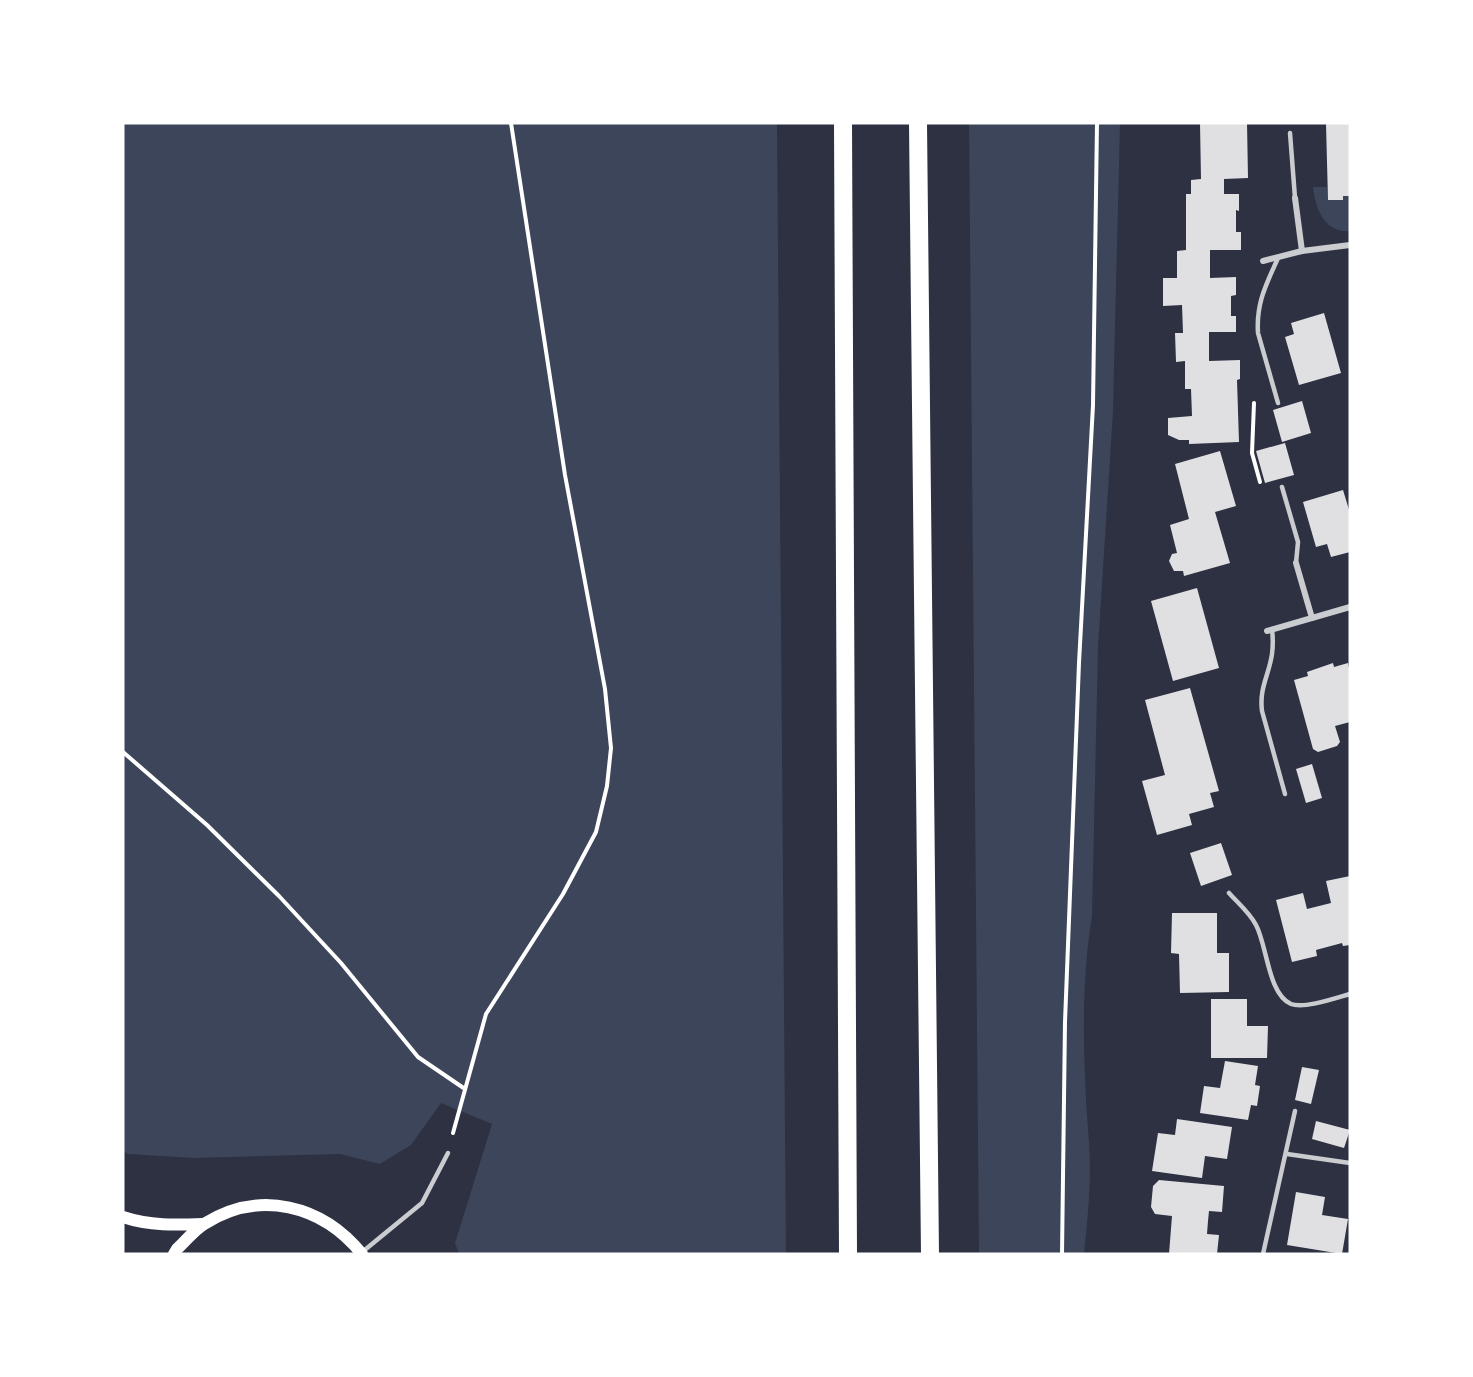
<svg xmlns="http://www.w3.org/2000/svg" width="1473" height="1377" font-family="Poppins,sans-serif">
  <rect width="100%" height="100%" fill="#2d3142"/>
  <g fill="#3c4559">
    <polygon points="123,123 777,123 786,1254 459,1254 455,1243 492,1124 441,1103 411,1145 380,1164 340,1154 194,1158 128,1154 123,1151"/>
    <path d="M969,123H1120L1113,411L1098,648L1092,916C1082,977 1083,1038 1086,1099C1087,1122 1090,1145 1090,1167C1090,1197 1087,1225 1084,1254H979Z"/>
    <path d="M1313,187H1327L1328,200H1343V196H1350V231C1325,234 1315,208 1313,187Z"/>
  </g>
  <g fill="#e0e0e3">
    <polygon points="1200,123 1247,123 1248,178 1224,179 1224,194 1239,194 1239,211 1236,210 1236,232 1241,232 1241,250 1210,250 1210,278 1236,277 1236,295 1231,296 1231,316 1236,316 1236,332 1209,332 1209,361 1240,360 1240,379 1237,380 1239,442 1189,444 1189,440 1179,440 1168,435 1168,418 1192,416 1191,389 1185,389 1185,361 1176,362 1175,333 1183,333 1182,305 1163,306 1163,278 1177,278 1177,251 1186,250 1186,194 1191,194 1191,180 1201,179"/>
    <polygon points="1326,124 1350,124 1350,196 1343,196 1343,200 1328,200"/>
    <polygon points="1324,313 1341,373 1299,385 1285,337 1294,334 1291,323"/>
    <polygon points="1302,401 1311,433 1282,442 1273,410"/>
    <polygon points="1285,443 1294,475 1265,483 1256,451"/>
    <polygon points="1220,451 1236,506 1215,512 1230,563 1184,576 1183,571 1174,571 1169,561 1172,554 1177,553 1170,525 1189,519 1175,464"/>
    <polygon points="1343,490 1350,513 1350,552 1331,557 1327,544 1316,547 1303,502"/>
    <polygon points="1197,588 1219,668 1173,681 1151,601"/>
    <polygon points="1333,663 1334,667 1348,663 1350,673 1350,722 1335,726 1340,742 1337,746 1318,752 1313,749 1294,680 1308,676 1307,672"/>
    <polygon points="1190,688 1219,791 1210,793 1214,807 1189,814 1192,825 1157,835 1142,781 1165,775 1145,700"/>
    <polygon points="1312,764 1322,798 1306,803 1296,769"/>
    <polygon points="1221,843 1232,875 1201,886 1190,853"/>
    <polygon points="1350,876 1350,945 1343,946 1342,943 1316,950 1317,956 1292,962 1276,900 1303,893 1307,909 1331,903 1326,881"/>
    <polygon points="1172,913 1217,913 1217,953 1229,953 1229,992 1180,993 1179,954 1171,953"/>
    <polygon points="1211,999 1247,999 1247,1026 1268,1026 1267,1058 1211,1058"/>
    <polygon points="1225,1061 1258,1066 1255,1085 1260,1086 1257,1106 1251,1105 1248,1120 1200,1113 1204,1086 1220,1088"/>
    <polygon points="1302,1067 1319,1070 1311,1104 1295,1100"/>
    <polygon points="1177,1119 1232,1127 1227,1159 1205,1156 1202,1178 1152,1171 1158,1133 1175,1135"/>
    <polygon points="1316,1121 1350,1130 1344,1148 1312,1139"/>
    <polygon points="1159,1180 1224,1186 1222,1212 1209,1211 1208,1221 1207,1234 1219,1235 1217,1254 1169,1254 1172,1216 1155,1214 1151,1207 1153,1186"/>
    <polygon points="1296,1192 1325,1197 1322,1215 1348,1219 1342,1254 1287,1245"/>
  </g>
  <g fill="none" stroke-linecap="round" stroke-linejoin="round">
    <g stroke="#fff" stroke-width="4">
      <polyline points="1254,403 1252,453 1260,482"/>
      <polyline points="123,752 207,825 279,896 341,963 418,1057 465,1089"/>
      <polyline points="453,1133 486,1014 563,894 596,832 607,786 611,748 605,689 565,475 511,123"/>
      <polyline points="1062,1254 1065,1022 1079,663 1093,405 1097,123"/>
    </g>
    <g stroke="#caccd0" stroke-width="4.5">
      <polyline points="1290,133 1295,198"/>
      <path d="M1278,258C1266,285 1256,303 1258,333L1278,403"/>
      <polyline points="1282,487 1298,542 1296,563"/>
      <path d="M1272,629C1273,637 1273,646 1272,654C1269,675 1259,688 1262,711L1285,794"/>
      <path d="M1229,893C1238,903 1250,913 1256,925C1267,945 1268,994 1291,1004C1304,1009 1336,998 1350,994"/>
      <polyline points="1287,1154 1350,1163"/>
      <polyline points="361,1253 422,1203 448,1153"/>
      <polyline points="1263,1254 1295,1111"/>
    </g>
    <g stroke="#caccd0" stroke-width="6">
      <polyline points="1295,198 1302,251"/>
      <polyline points="1263,261 1302,251 1350,245"/>
      <polyline points="1296,563 1312,618"/>
      <polyline points="1267,631 1350,607"/>
    </g>
    <g stroke="#fff" stroke-width="12">
      <path d="M123,1217C150,1226 176,1225 203,1224"/>
      <path d="M174,1254L177,1249C186,1241 194,1230 204,1224C260,1189 322,1205 362,1254"/>
    </g>
    <g stroke="#fff" stroke-width="18">
      <polyline points="843,123 848,1254"/>
      <polyline points="918,123 930,1254"/>
    </g>
  </g>
  <rect width="1473" height="1377" fill="none" stroke="#ffffff" stroke-width="249"/>
</svg>
